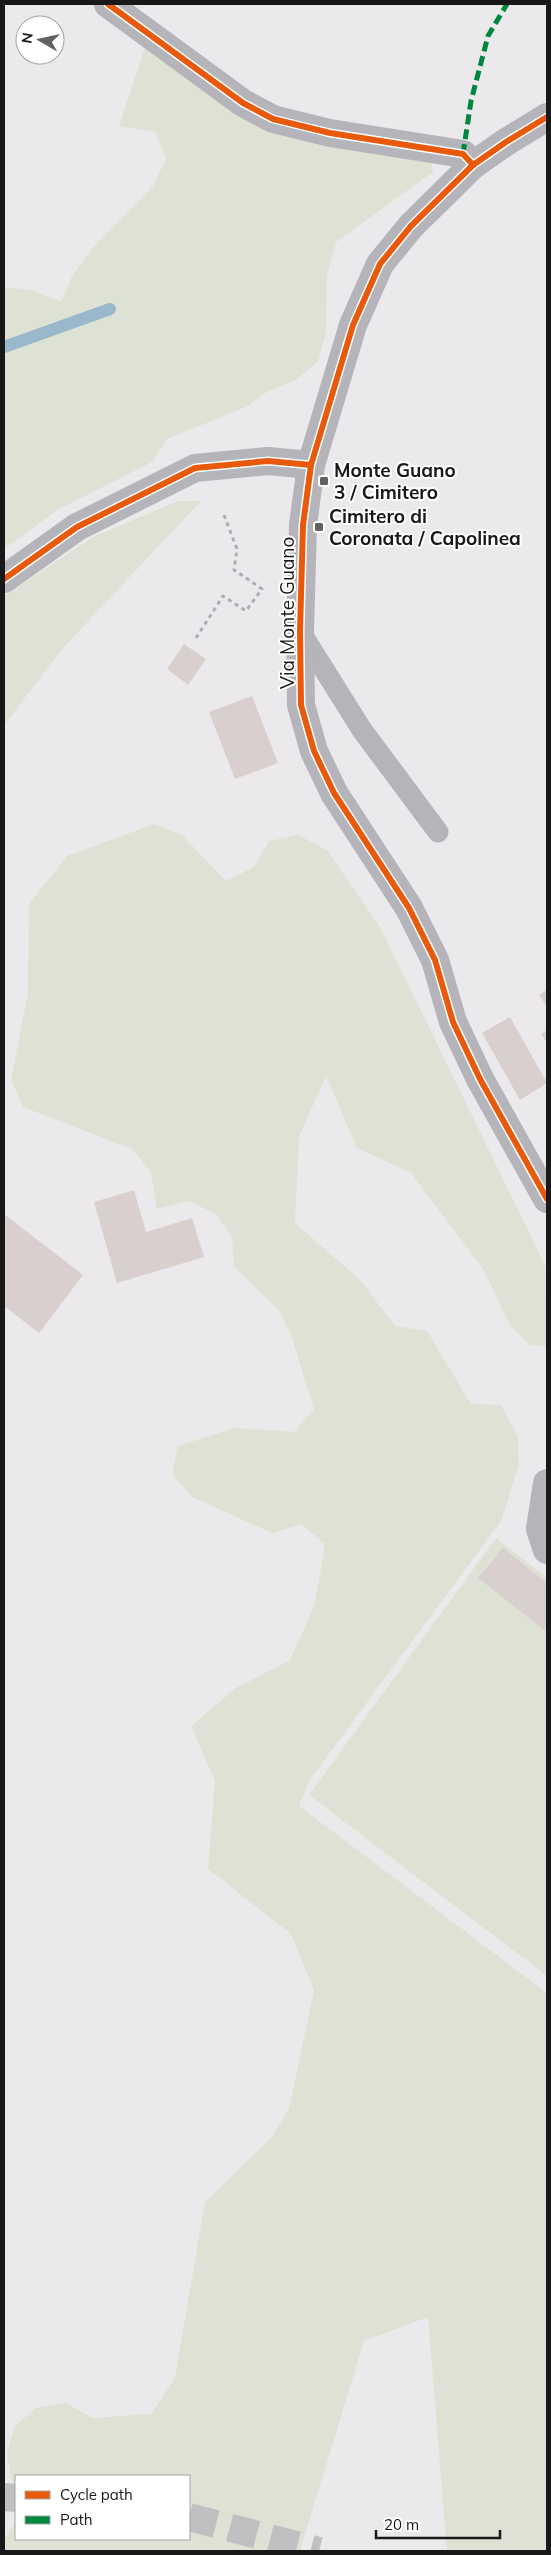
<svg xmlns="http://www.w3.org/2000/svg" width="551" height="2555" font-family="Mulish,sans-serif">
  <rect width="100%" height="100%" fill="#ebe9eb"/>
  <g fill="#dee2d4">
    <polygon points="146,44 210,95 431,159 433,172 336,242 327,275 326,333 318,361 296,380 268,391 246,407 167,439 152,462 59,509 4,549 4,287 32,290 61,302 72,276 90,251 153,186 166,159 155,132 119,126"/>
    <polygon points="178,501 201,501 62,649 4,725 4,596 95,536"/>
    <polygon points="154,824 182,835 226,881 254,867 269,841 298,835 327,850 380,927 545,1265 547,1346 530,1345 509,1324 484,1270 411,1173 357,1148 326,1076 299,1137 295,1223 360,1280 395,1326 427,1331 471,1404 501,1405 518,1437 519,1465 501,1521 309,1781 299,1806 547,1993 547,2551 447,2551 428,2317 364,2341 300,2551 4,2551 4,2541 16,2520 16,2539 189,2539 189,2476 16,2476 16,2502 7,2455 14,2427 36,2408 66,2403 92,2418 151,2414 175,2378 205,2202 271,2138 289,2109 314,1990 291,1934 208,1869 215,1781 191,1726 236,1688 290,1660 315,1604 325,1544 301,1524 272,1533 192,1497 172,1474 178,1446 234,1428 294,1432 314,1409 291,1335 278,1309 234,1267 232,1237 215,1213 188,1201 157,1209 151,1172 132,1149 23,1107 11,1080 28,993 29,904 67,856"/>
    <polygon points="496,1538 547,1578 547,1976 309,1795"/>
  </g>
  <g fill="none" stroke-linecap="round" stroke-linejoin="round">
    <polyline stroke="#9ab8cb" stroke-width="12" points="4,347 110,309"/>
  </g>
  <g fill="#d9cfcf">
    <polygon points="184,644 206,659 188,685 167,669"/>
    <polygon points="252,696 278,763 235,779 209,712"/>
    <polygon points="547,990 547,1007 539,995"/>
    <polygon points="510,1017 547,1083 520,1100 482,1033"/>
    <polygon points="547,1030 547,1043 541,1034"/>
    <polygon points="134,1190 146,1232 192,1218 204,1257 117,1283 94,1202"/>
    <polygon points="4,1214 83,1275 39,1333 4,1306"/>
    <polygon points="503,1548 547,1583 547,1632 478,1578"/>
  </g>
  <g fill="none" stroke-linecap="round" stroke-linejoin="round">
    <g stroke="#c1bfc1" stroke-width="28" stroke-dasharray="28 14" stroke-linecap="butt">
      <polyline points="4,2497 16,2498"/>
      <polyline points="189,2517 319,2551"/>
    </g>
    <polyline stroke="#adaeb1" stroke-width="3" stroke-dasharray="4 4" stroke-linecap="butt" points="196,638 223,596 246,611 262,589 234,570 237,549 224,515"/>
    <polyline stroke="#b4b4ba" stroke-width="21" points="300,631 362,730 438,832"/>
    <g stroke="#b4b4ba" stroke-width="28">
      <polyline points="108,4 243,103 273,119 330,133 463,154 473,165"/>
      <polyline points="547,117 506,142 473,165 411,226 380,264 353,325 311,465 303,525 300,631 301,705 314,751 334,793 409,908 435,960 453,1022 480,1079 547,1199"/>
      <polyline points="4,579 77,527 195,468 268,461 311,465"/>
      <polyline points="547,1483 540,1529 547,1550"/>
    </g>
    <polyline stroke="#00873e" stroke-width="5" stroke-dasharray="10 5" stroke-linecap="butt" points="463,154 471,101 488,36 507,4"/>
    <g stroke="#fff" stroke-width="9">
      <g id="cycleway">
        <polyline points="108,4 243,103 273,119 330,133 463,154 473,165"/>
        <polyline points="547,117 506,142 473,165 411,226 380,264 353,325 311,465 303,525 300,631 301,705 314,751 334,793 409,908 435,960 453,1022 480,1079 547,1199"/>
        <polyline points="4,579 77,527 195,468 268,461 311,465"/>
      </g>
    </g>
    <use href="#cycleway" stroke="#e8590c" stroke-width="6"/>
  </g>
  <g fill="#626162" stroke="#fff" stroke-width="2">
    <rect x="319" y="476" width="10" height="10" rx="2.5"/>
    <rect x="314" y="522" width="10" height="10" rx="2.5"/>
  </g>
  <g text-anchor="middle" dominant-baseline="central" stroke-width="4" stroke-linejoin="round" paint-order="stroke">
    <g font-size="19" font-weight="bold" fill="#191819" stroke="#fff" text-anchor="start">
      <text x="334" y="470">Monte Guano<tspan x="334" dy="22">3 / Cimitero</tspan></text>
      <text x="329" y="516">Cimitero di<tspan x="329" dy="22">Coronata / Capolinea</tspan></text>
    </g>
    <g font-size="19" fill="#191819" stroke="#fff">
      <text transform="translate(287 613) rotate(-90)">Via Monte Guano</text>
    </g>
  </g>
  <rect width="551" height="2555" fill="none" stroke="#191819" stroke-width="10"/>
  <rect x="15" y="2475" width="175" height="65" fill="#ffffff" stroke="#a3a3a3"/>
  <rect x="25" y="2491" width="25" height="8" fill="#e8590c" stroke="#a3a3a3"/>
  <text x="60" y="2500" font-size="15" fill="#191819">Cycle path</text>
  <rect x="25" y="2516" width="25" height="8" fill="#00873e" stroke="#a3a3a3"/>
  <text x="60" y="2525" font-size="15" fill="#191819">Path</text>
  <g transform="translate(40 40) rotate(279)"><circle r="24" fill="#ffffff" stroke="#a3a3a3"/>
  <path d="M0-4L9 19L0 12L-9 19Z" fill="#626162"/>
  <text y="-8" font-size="14" font-weight="bold" text-anchor="middle" fill="#191819">N</text>
  </g>
  <path d="M376 2530v8h124v-8" fill="none" stroke="#191819" stroke-width="2.5"/>
  <text x="384" y="2530" font-size="15" fill="#191819" stroke="#ffffff" stroke-width="4" paint-order="stroke">20 m</text>
</svg>
